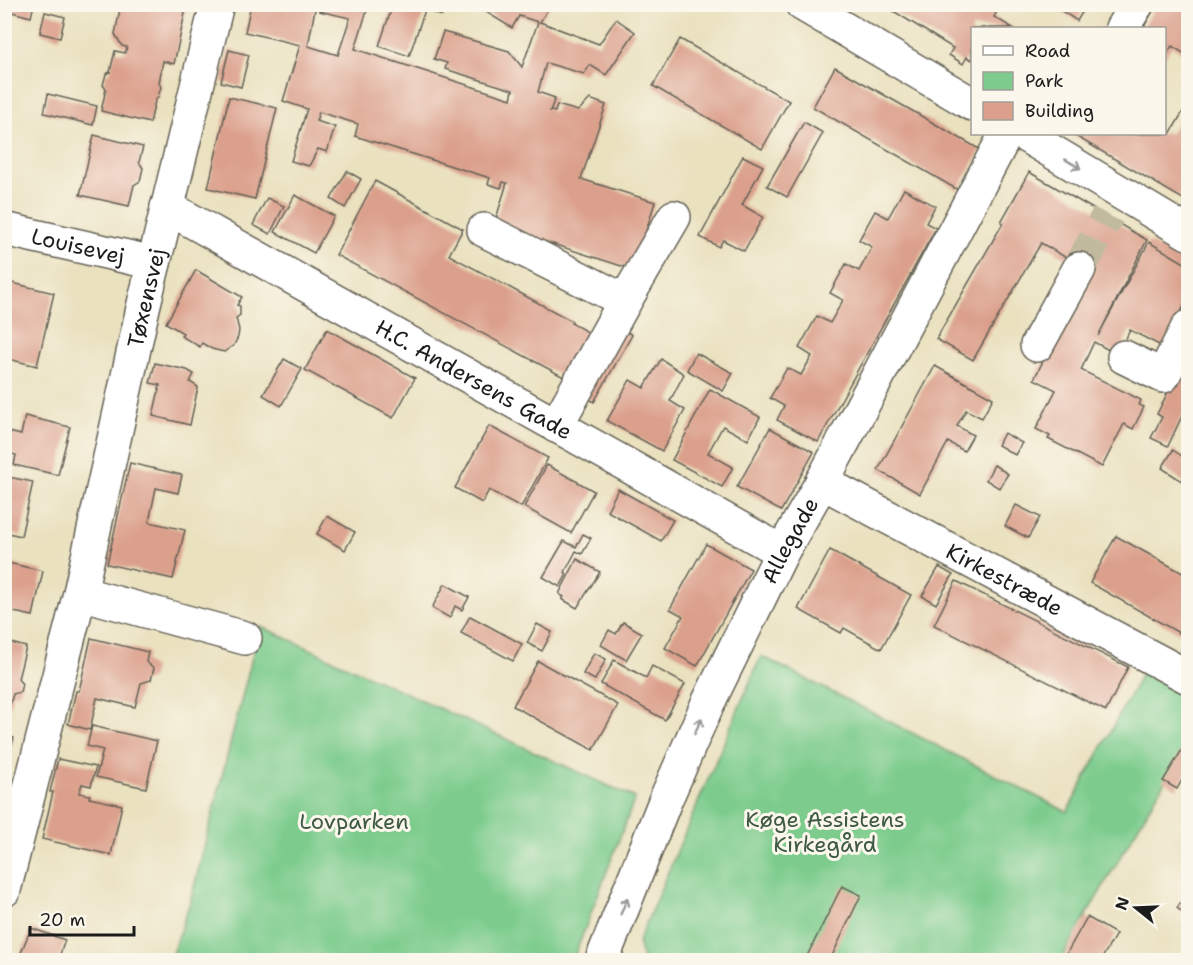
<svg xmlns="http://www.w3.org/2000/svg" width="1193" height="965" font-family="'Shantell Sans',sans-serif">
  <rect width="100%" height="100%" fill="#fbf7ec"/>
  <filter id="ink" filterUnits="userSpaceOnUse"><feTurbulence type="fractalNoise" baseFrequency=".0167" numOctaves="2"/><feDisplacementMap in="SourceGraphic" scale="12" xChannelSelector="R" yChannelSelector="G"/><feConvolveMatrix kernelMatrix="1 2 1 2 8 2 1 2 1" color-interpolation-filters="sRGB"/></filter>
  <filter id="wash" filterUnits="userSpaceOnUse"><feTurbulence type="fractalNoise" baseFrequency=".008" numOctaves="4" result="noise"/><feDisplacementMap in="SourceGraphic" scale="24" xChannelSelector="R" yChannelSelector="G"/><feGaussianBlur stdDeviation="1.35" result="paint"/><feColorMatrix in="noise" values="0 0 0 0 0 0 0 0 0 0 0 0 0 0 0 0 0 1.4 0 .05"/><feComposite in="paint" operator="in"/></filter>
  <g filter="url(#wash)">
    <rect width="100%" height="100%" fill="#eae1bf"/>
    <g fill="#7dcc8d" stroke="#4c7454" stroke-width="1.5">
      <polygon points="260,626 635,798 573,960 170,960 191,899"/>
      <polygon points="761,656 1067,812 1143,671 1188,696 1188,742 1060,960 643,960 638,942"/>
    </g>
    <g id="blocks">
      <g fill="#dba08c">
        <polygon points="4,4 34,4 31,17 4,10"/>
        <polygon points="136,4 187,4 174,64 163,61 159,83 161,87 158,97 155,101 150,123 101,111 106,89 103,85 106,74 110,72 115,51 125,53 127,47 122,46 115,34 120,9 129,6 136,7"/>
        <polygon points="251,4 316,4 308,46 338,55 350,18 319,11 321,4 369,4 355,49 511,99 513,90 445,69 447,63 434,59 443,32 509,51 522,67 538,22 519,16 512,28 481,9 483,4 551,4 540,22 599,44 616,19 635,32 606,75 590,65 584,74 546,63 538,92 555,98 550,111 555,112 557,105 578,111 590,99 606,105 581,179 655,202 634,270 494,225 507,183 503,182 501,188 488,184 490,178 355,136 358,124 319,112 316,121 335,127 327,152 318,149 309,166 291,161 307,109 283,101 300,45 245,32"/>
        <polygon points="393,4 446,4 442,16 425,10 409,56 379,46"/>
        <polygon points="882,4 1001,4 994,17 1013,28 972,28 972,60 967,57 963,64 949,55 953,48"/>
        <polygon points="1051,4 1087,4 1077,21"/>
        <polygon points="1157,4 1188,4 1188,56 1172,46 1164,58 1164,28 1143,28"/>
        <polygon points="45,12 65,17 60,38 40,33"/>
        <polygon points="680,39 789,101 762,149 653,86"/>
        <polygon points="229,50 249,55 241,87 221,82"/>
        <polygon points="835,67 981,150 958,190 813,107"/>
        <polygon points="48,94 97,106 93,125 44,113"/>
        <polygon points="229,97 277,108 255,199 208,188"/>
        <polygon points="1188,103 1188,202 1072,134 1164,134 1164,131 1170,134"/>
        <polygon points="804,122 823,133 787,197 767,186"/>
        <polygon points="94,135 143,147 139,162 143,168 140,181 134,185 129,206 80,195"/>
        <polygon points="743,156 763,166 742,205 763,217 744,251 723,240 719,247 700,237"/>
        <polygon points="347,171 361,179 345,208 331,199"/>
        <polygon points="1029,172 1147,240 1098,336 1149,242 1188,265 1188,308 1184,306 1163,347 1130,330 1118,355 1094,342 1081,370 1141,400 1139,405 1144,407 1133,429 1124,424 1102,467 1048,439 1050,436 1036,429 1056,390 1034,379 1089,271 1041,243 973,360 936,339 1003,223 1001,222"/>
        <polygon points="375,181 463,229 449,255 572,321 571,323 597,337 573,382 336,255"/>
        <polygon points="904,189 935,206 926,223 936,228 818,442 777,420 784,406 770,398 787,368 801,375 812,356 799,348 817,316 830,323 843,300 830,293 846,264 859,271 872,247 859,240 875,211 888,218"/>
        <polygon points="295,195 334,216 314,253 275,232"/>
        <polygon points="267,198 284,206 270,234 253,225"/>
        <polygon points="196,270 242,297 237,305 240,306 240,315 236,318 239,330 238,337 234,345 224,352 212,349 202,343 200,347 181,336 183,333 166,323"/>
        <polygon points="4,281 54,293 37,366 4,358"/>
        <polygon points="327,329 415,378 393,418 305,370"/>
        <polygon points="624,330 632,335 594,402 586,397"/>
        <polygon points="1188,352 1188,419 1182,416 1168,446 1151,438 1162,417 1157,414"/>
        <polygon points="696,353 733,373 723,391 687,370"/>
        <polygon points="284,359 302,369 281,406 263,395"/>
        <polygon points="661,359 684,374 670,401 685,410 662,451 607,421 630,380 644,388"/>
        <polygon points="155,363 187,370 194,374 190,382 198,387 190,425 153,416 160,385 150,383"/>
        <polygon points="935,366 993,398 982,418 966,410 957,426 973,435 964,451 948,442 920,494 878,470"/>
        <polygon points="710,389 760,417 748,440 723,426 708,453 733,467 722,487 672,460"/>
        <polygon points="25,416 70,427 58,475 14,465 16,455 4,452 5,431 21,435"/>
        <polygon points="489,426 548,458 521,507 489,490 482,503 455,488"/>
        <polygon points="770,428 814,452 781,511 737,487"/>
        <polygon points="1004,433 1022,443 1015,455 998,445"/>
        <polygon points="1173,450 1188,460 1188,485 1162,468"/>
        <polygon points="130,463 182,475 178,493 156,488 149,522 185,530 173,579 107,564"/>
        <polygon points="547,465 594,491 571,533 524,507"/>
        <polygon points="994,465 1008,474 999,488 986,480"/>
        <polygon points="4,476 33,482 21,536 4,532"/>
        <polygon points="618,489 673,520 661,541 607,511"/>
        <polygon points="1016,505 1040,517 1028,538 1005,526"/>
        <polygon points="327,516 355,532 345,550 317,534"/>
        <polygon points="583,534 591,538 582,554 576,551 565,572 567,574 560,587 543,577 564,541 576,547"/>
        <polygon points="1116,536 1188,576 1188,638 1090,583"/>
        <polygon points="706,544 751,569 697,666 665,648 683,616 670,609"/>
        <polygon points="830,550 911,595 881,649 844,628 841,633 798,609"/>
        <polygon points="577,559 600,572 577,608 562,599 564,597 559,594"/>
        <polygon points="4,562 43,571 33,616 4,610"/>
        <polygon points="939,567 953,575 936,604 922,596"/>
        <polygon points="956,581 1128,667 1106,711 934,625"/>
        <polygon points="445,584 469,597 462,610 455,606 450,618 432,608"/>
        <polygon points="470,616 522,644 513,661 461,633"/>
        <polygon points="623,622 642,633 626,660 601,645 609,630 616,634"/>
        <polygon points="537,624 552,632 542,651 527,643"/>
        <polygon points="91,638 148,652 146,662 154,668 151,680 141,683 135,707 97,698 90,730 68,724 76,691 79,691"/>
        <polygon points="4,641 26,647 18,679 22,684 20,692 13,694 5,723"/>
        <polygon points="594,653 606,659 595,680 583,674"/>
        <polygon points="614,660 646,678 652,666 685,684 665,720 601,684"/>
        <polygon points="538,661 618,705 593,750 513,706"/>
        <polygon points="92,726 157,741 146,788 96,777 103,750 87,746"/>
        <polygon points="4,735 14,738 5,762 4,762"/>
        <polygon points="1188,740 1188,769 1177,789 1163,781"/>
        <polygon points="58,759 96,767 91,786 82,784 79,793 90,795 89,798 122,805 111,855 42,839 53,792 50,792"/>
        <polygon points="842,886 861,895 830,960 805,960"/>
        <polygon points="1186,894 1188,895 1188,916 1177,908"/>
        <polygon points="1087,917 1116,934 1101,960 1063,960"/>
        <polygon points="31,928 65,940 58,960 18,960"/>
      </g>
    </g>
  </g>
  <g filter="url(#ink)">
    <use href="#blocks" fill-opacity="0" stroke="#646155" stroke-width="1.5"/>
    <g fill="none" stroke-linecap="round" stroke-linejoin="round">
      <polyline stroke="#c1ba9e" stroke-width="33" stroke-dasharray="33 16" stroke-linecap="butt" points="1079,269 1108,215"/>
      <g stroke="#646155" stroke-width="36">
        <g id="minor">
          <polyline points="802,4 972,104"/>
          <polyline points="1122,28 1137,4"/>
          <polyline points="1023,134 1188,233"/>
          <path id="s1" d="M167,207L782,552"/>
          <path id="s2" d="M4,229L154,263"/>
          <polyline points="484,230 625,301"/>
          <polyline points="1037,345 1079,269"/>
          <polyline points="1124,357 1163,376 1188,327"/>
          <polyline points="556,426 625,301 674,217"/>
          <path id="s3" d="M822,482L1188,677"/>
          <polyline points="80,593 245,638"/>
          <path id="s4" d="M4,890L80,593L143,308L217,4"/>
          <path id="s5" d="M602,960L665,801L708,703L782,552L822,482L1006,134"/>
        </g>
      </g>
      <use href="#minor" stroke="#fff" stroke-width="33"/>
    </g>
    <defs><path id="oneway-shaft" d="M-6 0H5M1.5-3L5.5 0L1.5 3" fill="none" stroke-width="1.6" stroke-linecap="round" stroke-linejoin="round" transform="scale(1.5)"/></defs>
    <g stroke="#999">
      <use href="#oneway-shaft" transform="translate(1073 164) rotate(31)"/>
      <use href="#oneway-shaft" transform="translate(698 726) rotate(-66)"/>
      <use href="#oneway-shaft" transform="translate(624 906) rotate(-68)"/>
    </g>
  </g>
  <g text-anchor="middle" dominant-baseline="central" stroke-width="6" stroke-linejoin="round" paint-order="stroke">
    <g font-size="22" fill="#1c1c1c" stroke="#fbf7ec">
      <text stroke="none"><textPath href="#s2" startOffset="76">Louisevej</textPath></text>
      <text stroke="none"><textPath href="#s4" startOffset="609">Tøxensvej</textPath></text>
      <text stroke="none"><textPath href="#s1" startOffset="352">H.C. Andersens Gade</textPath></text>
      <text stroke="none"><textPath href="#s5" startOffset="460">Allegade</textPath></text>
      <text stroke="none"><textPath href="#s3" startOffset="207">Kirkestræde</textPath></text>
    </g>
    <g font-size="22" fill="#3e5a44" stroke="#fbf7ec">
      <text x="825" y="819">Køge Assistens<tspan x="825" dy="25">Kirkegård</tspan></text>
      <text x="354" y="821">Lovparken</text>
    </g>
  </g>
  <rect width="1193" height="965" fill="none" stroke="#fbf7ec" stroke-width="24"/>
  <rect x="971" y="27" width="195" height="108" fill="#fbf7ec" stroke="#a29f99" stroke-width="1.5"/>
  <rect x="983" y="46" width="30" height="9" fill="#ffffff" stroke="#a29f99" stroke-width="1.5"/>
  <text x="1025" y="57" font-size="18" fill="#1c1c1c">Road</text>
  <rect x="983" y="72" width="30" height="18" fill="#7dcc8d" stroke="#a29f99" stroke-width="1.5"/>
  <text x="1025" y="87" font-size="18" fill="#1c1c1c">Park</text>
  <rect x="983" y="102" width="30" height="18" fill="#dba08c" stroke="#a29f99" stroke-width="1.5"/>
  <text x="1025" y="117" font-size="18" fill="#1c1c1c">Building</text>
  <g transform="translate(1136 908) rotate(288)" stroke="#fbf7ec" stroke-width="4.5" paint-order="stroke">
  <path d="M0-4.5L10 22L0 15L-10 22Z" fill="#1c1c1c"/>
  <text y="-9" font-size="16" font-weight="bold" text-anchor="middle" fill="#1c1c1c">N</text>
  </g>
  <path d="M30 926v9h104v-9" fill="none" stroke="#1c1c1c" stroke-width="3"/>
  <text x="39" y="926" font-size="18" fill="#1c1c1c" stroke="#fbf7ec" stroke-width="4.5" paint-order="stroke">20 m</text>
</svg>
